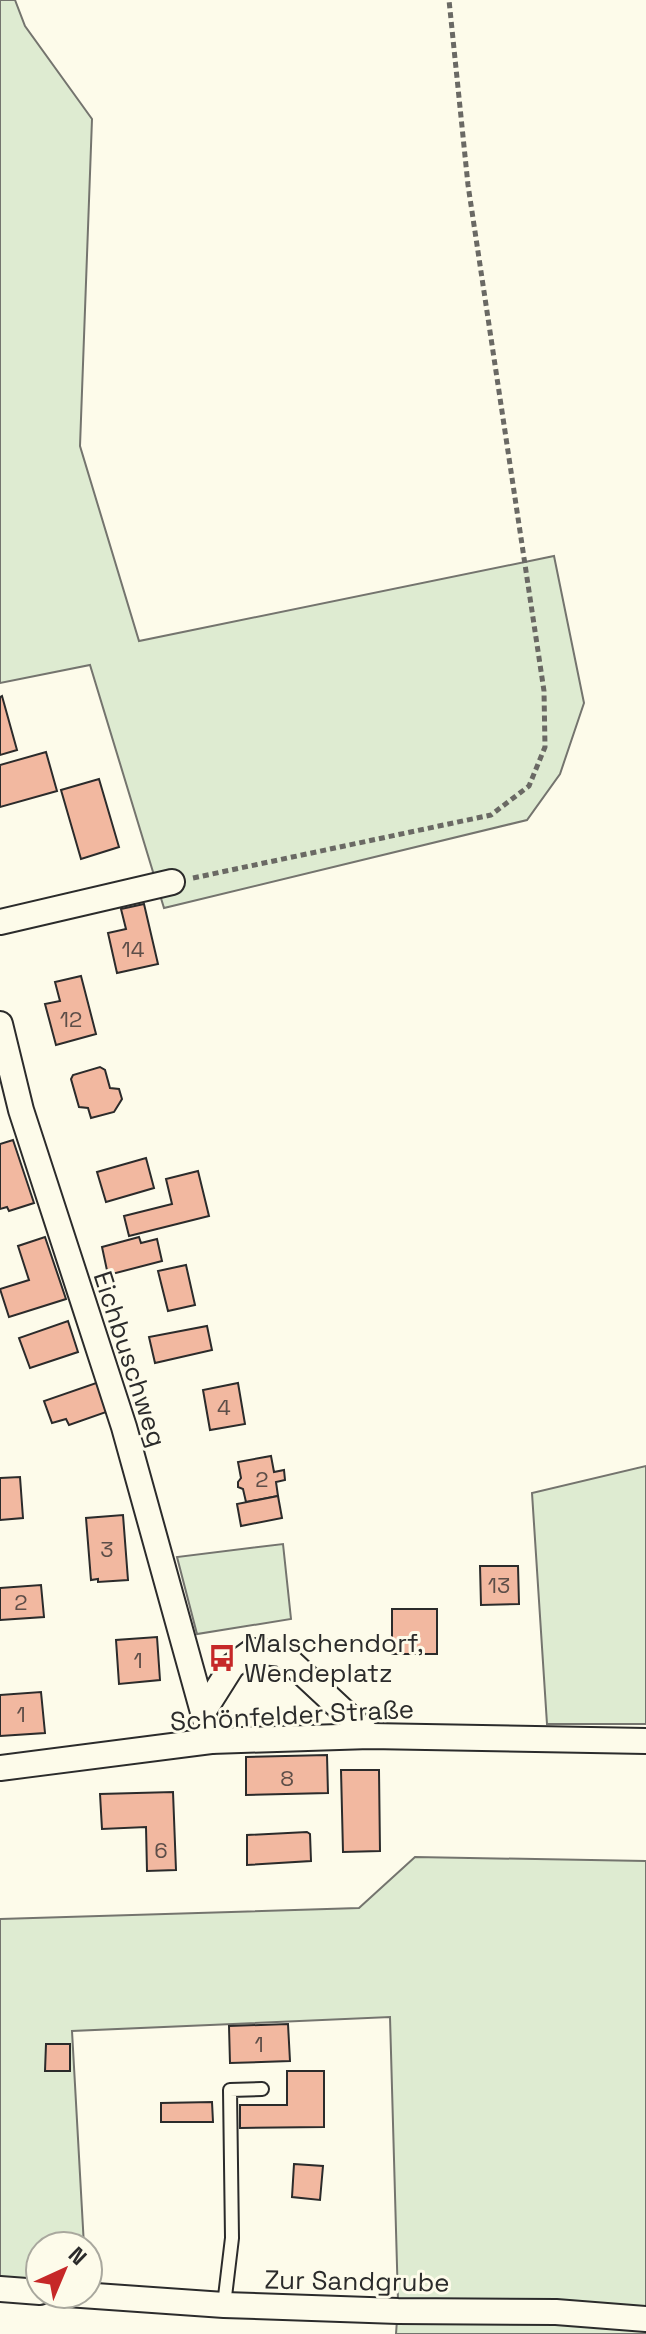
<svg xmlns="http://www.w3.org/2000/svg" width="646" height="2334" font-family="'Space Grotesk',sans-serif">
  <rect width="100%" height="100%" fill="#fdfbea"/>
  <g fill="#deebd1" stroke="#74746e" stroke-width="2">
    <polygon points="0,0 15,0 25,26 92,119 80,446 139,641 554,556 584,703 560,774 527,820 164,908 90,665 0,683"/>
    <polygon points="646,1466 646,1724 547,1724 532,1493"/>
    <polygon points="283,1544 291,1619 197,1634 177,1557"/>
    <polygon points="415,1857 646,1861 646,2308 398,2301 390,2017 72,2031 84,2246 40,2246 40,2284 0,2280 0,1919 359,1908"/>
    <polygon points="516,2318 646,2327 646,2334 396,2334 397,2320"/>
  </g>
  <g fill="#f2b8a0" stroke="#2b2b2b" stroke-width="2">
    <polygon points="2,696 17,750 0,755 0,697"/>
    <polygon points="46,752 57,791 0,807 0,765"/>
    <polygon points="99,779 119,847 81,859 61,790"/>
    <polygon points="144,904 158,964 117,973 108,933 126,929 121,909"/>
    <polygon points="81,976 96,1034 56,1045 45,1004 60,1001 55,982"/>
    <polygon points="100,1067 105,1070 110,1088 119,1089 122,1099 114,1112 91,1118 88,1108 79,1107 71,1079 73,1075"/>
    <polygon points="13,1140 34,1203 9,1211 7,1207 0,1209 0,1144"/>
    <polygon points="146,1158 154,1188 106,1202 97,1172"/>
    <polygon points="198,1171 209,1216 129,1236 124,1216 172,1204 166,1179"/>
    <polygon points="45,1237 66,1299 9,1317 0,1289 29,1280 18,1246"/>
    <polygon points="139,1237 141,1243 157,1239 162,1261 108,1275 102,1247"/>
    <polygon points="186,1265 195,1305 168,1311 158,1271"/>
    <polygon points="68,1321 78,1352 30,1368 19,1338"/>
    <polygon points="207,1326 212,1350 155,1363 149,1337"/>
    <polygon points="102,1381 112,1410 69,1425 66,1419 52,1423 44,1401"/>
    <polygon points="238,1383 245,1424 210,1430 203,1390"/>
    <polygon points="271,1456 274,1472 284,1470 285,1480 276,1482 278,1496 246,1502 243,1489 238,1487 238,1482 241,1478 238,1462"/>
    <polygon points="20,1477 23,1518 0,1520 0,1478"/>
    <polygon points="278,1496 282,1518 241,1526 237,1504"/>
    <polygon points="123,1515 128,1580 98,1582 98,1579 91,1580 86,1518"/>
    <polygon points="480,1566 518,1566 519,1604 481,1605"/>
    <polygon points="41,1585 44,1617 0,1620 0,1588"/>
    <rect x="392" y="1609" width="45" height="45"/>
    <polygon points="157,1637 160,1680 119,1684 116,1640"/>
    <polygon points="41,1692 45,1733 0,1736 0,1695"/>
    <polygon points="327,1755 328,1793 246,1795 246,1757"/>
    <polygon points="341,1770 379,1770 380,1851 343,1852"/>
    <polygon points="173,1792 176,1870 147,1871 146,1827 102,1829 100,1794"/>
    <polygon points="307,1832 310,1834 311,1861 247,1865 247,1835"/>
    <polygon points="288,2024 290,2061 230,2063 229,2026"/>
    <polygon points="46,2044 70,2044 70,2071 45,2071"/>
    <polygon points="287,2071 324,2071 324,2127 240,2128 240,2105 287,2105"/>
    <polygon points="212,2102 213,2122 161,2122 161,2103"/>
    <polygon points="294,2164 323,2166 320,2200 292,2197"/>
  </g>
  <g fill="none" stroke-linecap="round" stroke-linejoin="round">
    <g stroke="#2b2b2b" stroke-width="16">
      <polyline id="service" points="224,2305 232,2238 230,2090 262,2089"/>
    </g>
    <g stroke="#2b2b2b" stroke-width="28">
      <g id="minor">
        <polyline points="0,922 172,882"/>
        <polyline points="0,1024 21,1110 124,1427 211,1741"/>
        <polyline points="203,1712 232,1666 253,1651 282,1654 370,1736"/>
        <polyline points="0,1768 211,1741 370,1736 646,1741"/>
        <polyline points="0,2289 40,2292"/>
        <polyline points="67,2294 224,2305 398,2311 556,2312 646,2319"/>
      </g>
    </g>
    <polyline stroke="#6a6964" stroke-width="5" stroke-dasharray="6 4" stroke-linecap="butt" points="193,878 491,815 529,786 545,747 544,691 468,185 449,0"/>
    <use href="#service" stroke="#fdfbea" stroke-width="12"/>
    <use href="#minor" stroke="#fdfbea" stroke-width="24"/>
  </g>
  <defs>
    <g id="bus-bare" transform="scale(2.16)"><path d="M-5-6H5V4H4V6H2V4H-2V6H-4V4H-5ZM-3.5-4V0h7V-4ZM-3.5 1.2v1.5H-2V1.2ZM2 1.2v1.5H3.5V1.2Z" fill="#c62828" stroke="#fdfbea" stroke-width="2.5" paint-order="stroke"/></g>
  </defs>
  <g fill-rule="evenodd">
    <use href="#bus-bare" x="222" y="1658"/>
  </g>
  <g text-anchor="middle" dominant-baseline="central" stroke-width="6" stroke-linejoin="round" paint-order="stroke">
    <g font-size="22" fill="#5d4e48">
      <text x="133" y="949">14</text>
      <text x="71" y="1019">12</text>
      <text x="224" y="1407">4</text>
      <text x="262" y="1479">2</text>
      <text x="107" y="1549">3</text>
      <text x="499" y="1585">13</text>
      <text x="21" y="1602">2</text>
      <text x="138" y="1660">1</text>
      <text x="21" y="1714">1</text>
      <text x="287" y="1778">8</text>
      <text x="161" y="1850">6</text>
      <text x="259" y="2044">1</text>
    </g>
    <g font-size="26" fill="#2b2b2b" stroke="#fdfbea">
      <text transform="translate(130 1359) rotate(72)">Eichbuschweg</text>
      <text transform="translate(292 1715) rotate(-3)">Schönfelder Straße</text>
      <text transform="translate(357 2281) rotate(1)">Zur Sandgrube</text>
    </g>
    <g font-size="26" fill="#2b2b2b" stroke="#fdfbea" text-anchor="start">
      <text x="244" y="1643">Malschendorf,<tspan x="244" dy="30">Wendeplatz</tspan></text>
    </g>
  </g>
  <g transform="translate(64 2270) rotate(44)"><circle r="38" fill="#fdfbea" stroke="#a9a89e" stroke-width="2"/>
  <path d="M0-6L14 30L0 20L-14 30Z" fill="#c62828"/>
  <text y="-12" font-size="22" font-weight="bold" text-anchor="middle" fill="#2b2b2b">N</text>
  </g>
</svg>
